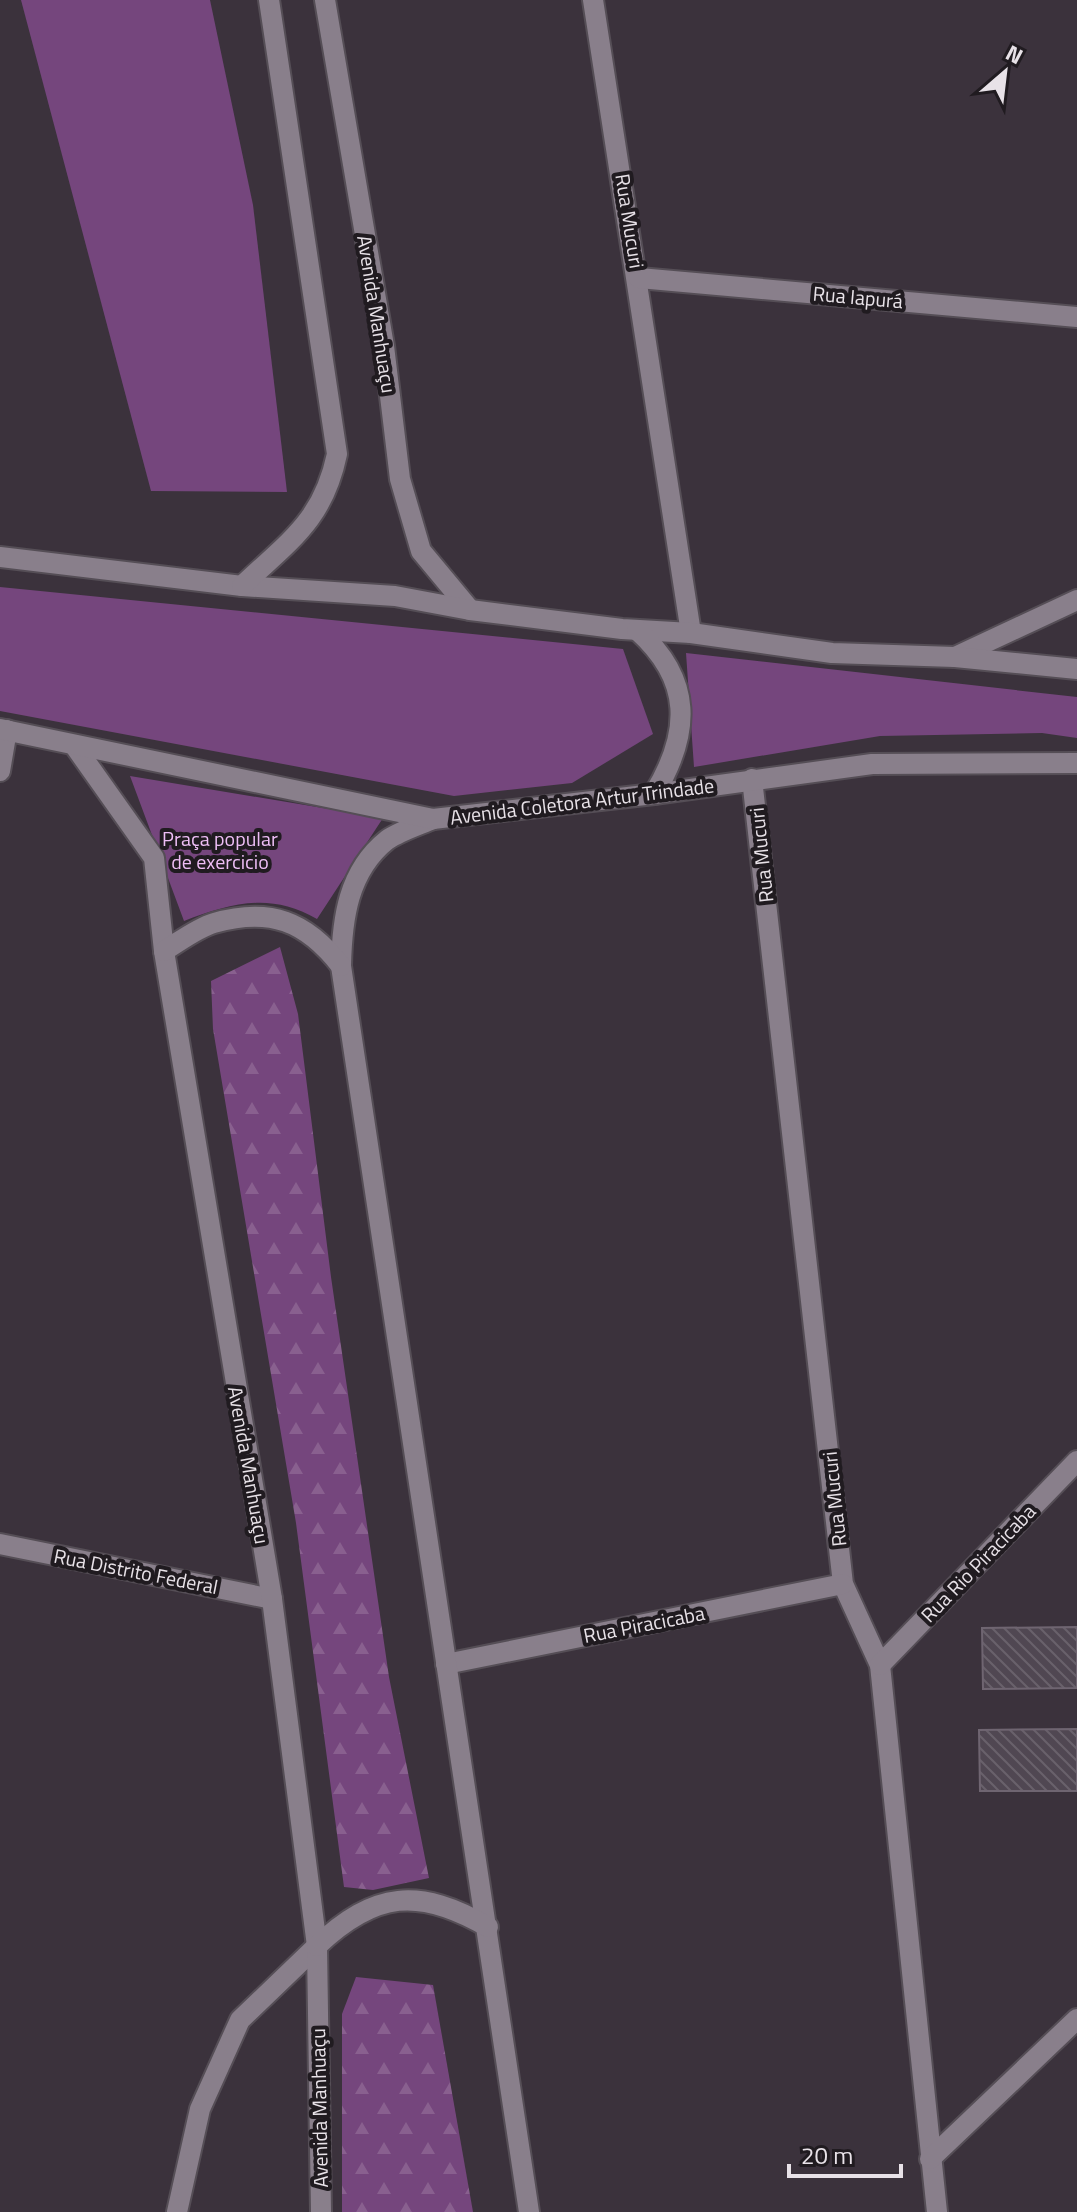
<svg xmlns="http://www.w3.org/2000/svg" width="1077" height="2212" font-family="'Titillium Web',sans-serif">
  <defs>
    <pattern id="forest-firs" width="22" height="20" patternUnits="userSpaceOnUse" patternTransform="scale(2)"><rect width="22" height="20" fill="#75467d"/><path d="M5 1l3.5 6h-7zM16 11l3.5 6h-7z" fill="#89608f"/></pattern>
    <pattern id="building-back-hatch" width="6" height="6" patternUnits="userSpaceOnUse" patternTransform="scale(2)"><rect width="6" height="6" fill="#504752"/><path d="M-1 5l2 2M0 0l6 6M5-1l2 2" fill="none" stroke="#69616b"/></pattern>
  </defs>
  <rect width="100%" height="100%" fill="#3b323c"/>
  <g fill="url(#forest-firs)">
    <polygon points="280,947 298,1014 331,1277 389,1677 429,1878 373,1890 344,1887 296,1523 213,1029 211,981"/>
    <polygon points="356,1977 433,1985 473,2212 342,2212 342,2014"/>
  </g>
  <g fill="#75467d">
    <polygon points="21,0 210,0 253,205 287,492 151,491"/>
    <polygon points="0,587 623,649 653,734 572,783 454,796 0,711"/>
    <polygon points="686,653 1077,697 1077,738 1042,733 880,736 694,767"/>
    <path d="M130,776L383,818L317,919C270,892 232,903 184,921Z"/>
  </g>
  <g fill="url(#building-back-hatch)" stroke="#6f6571" stroke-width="2">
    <polygon points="1077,1627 1077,1688 983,1689 982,1628"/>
    <polygon points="1077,1729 1077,1791 980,1791 979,1730"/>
  </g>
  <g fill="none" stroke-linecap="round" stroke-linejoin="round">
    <g stroke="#554e56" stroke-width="24">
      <g id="minor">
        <polyline points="593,0 691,633"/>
        <polyline points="639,278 1077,317"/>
        <polyline points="0,771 7,730"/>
        <polyline points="752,779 843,1584 880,1665 937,2212"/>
        <polyline points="0,1544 272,1599"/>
        <polyline points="446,1664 843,1584"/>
        <polyline points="880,1665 1077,1461"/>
        <polyline points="930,2159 1077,2019"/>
        <polyline points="177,2212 200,2109 240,2020 317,1946"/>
      </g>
    </g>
    <g stroke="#554e56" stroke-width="24">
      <g id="tertiary">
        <polyline points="955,657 1077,600"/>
        <polyline points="74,745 154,858 164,951 272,1599 317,1946 321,2212"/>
        <path d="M433,819C419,825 400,831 387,840C348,871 342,919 341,966L529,2212"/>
        <path d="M164,951C179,942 197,928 214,923C270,907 306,921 341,966"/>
        <path d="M317,1946C375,1891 419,1887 488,1927"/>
      </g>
    </g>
    <g stroke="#554e56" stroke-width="24">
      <g id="secondary">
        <polyline points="325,0 384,346 400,479 421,551 470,610"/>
        <polyline points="0,557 242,586 395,596 470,610 622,629 691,633 832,653 955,657 1077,669"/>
        <path d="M242,586C289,541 323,521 337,454L269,0"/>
        <path d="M637,630C693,680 691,733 654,794"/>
        <polyline points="0,729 433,819 654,794 872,764 1077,763"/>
      </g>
    </g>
    <use href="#minor" stroke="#897f8b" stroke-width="20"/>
    <use href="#tertiary" stroke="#897f8b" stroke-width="20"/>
    <use href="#secondary" stroke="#897f8b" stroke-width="20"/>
  </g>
  <g text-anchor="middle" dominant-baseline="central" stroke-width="8" stroke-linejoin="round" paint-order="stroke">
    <g font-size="20" fill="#e8e2e8" stroke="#201b20">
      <text transform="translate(630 221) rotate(81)">Rua Mucuri</text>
      <text transform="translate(858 297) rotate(5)">Rua Iapurá</text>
      <text transform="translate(377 314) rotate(81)">Avenida Manhuaçu</text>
      <text transform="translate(582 801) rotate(-7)">Avenida Coletora Artur Trindade</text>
      <text transform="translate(761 855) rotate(-96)">Rua Mucuri</text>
      <text transform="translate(249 1465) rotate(80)">Avenida Manhuaçu</text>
      <text transform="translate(834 1499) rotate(-96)">Rua Mucuri</text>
      <text transform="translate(978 1563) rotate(-46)">Rua Rio Piracicaba</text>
      <text transform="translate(136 1571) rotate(11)">Rua Distrito Federal</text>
      <text transform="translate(644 1624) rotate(-11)">Rua Piracicaba</text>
      <text transform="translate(319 2108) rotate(-91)">Avenida Manhuaçu</text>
    </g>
    <g font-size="20" fill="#eebef6" stroke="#201b20">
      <text x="220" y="838">Praça popular<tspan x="220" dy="23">de exercicio</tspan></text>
    </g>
  </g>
  <g transform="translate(1005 72) rotate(28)" stroke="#201b20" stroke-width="6" paint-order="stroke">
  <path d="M0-6L14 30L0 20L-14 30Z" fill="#e8e2e8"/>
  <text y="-12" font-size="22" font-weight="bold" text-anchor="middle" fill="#e8e2e8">N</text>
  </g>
  <path d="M789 2164v12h112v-12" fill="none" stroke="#e8e2e8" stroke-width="4"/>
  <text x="801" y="2164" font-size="24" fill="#e8e2e8" stroke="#201b20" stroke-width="6" paint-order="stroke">20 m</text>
</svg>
